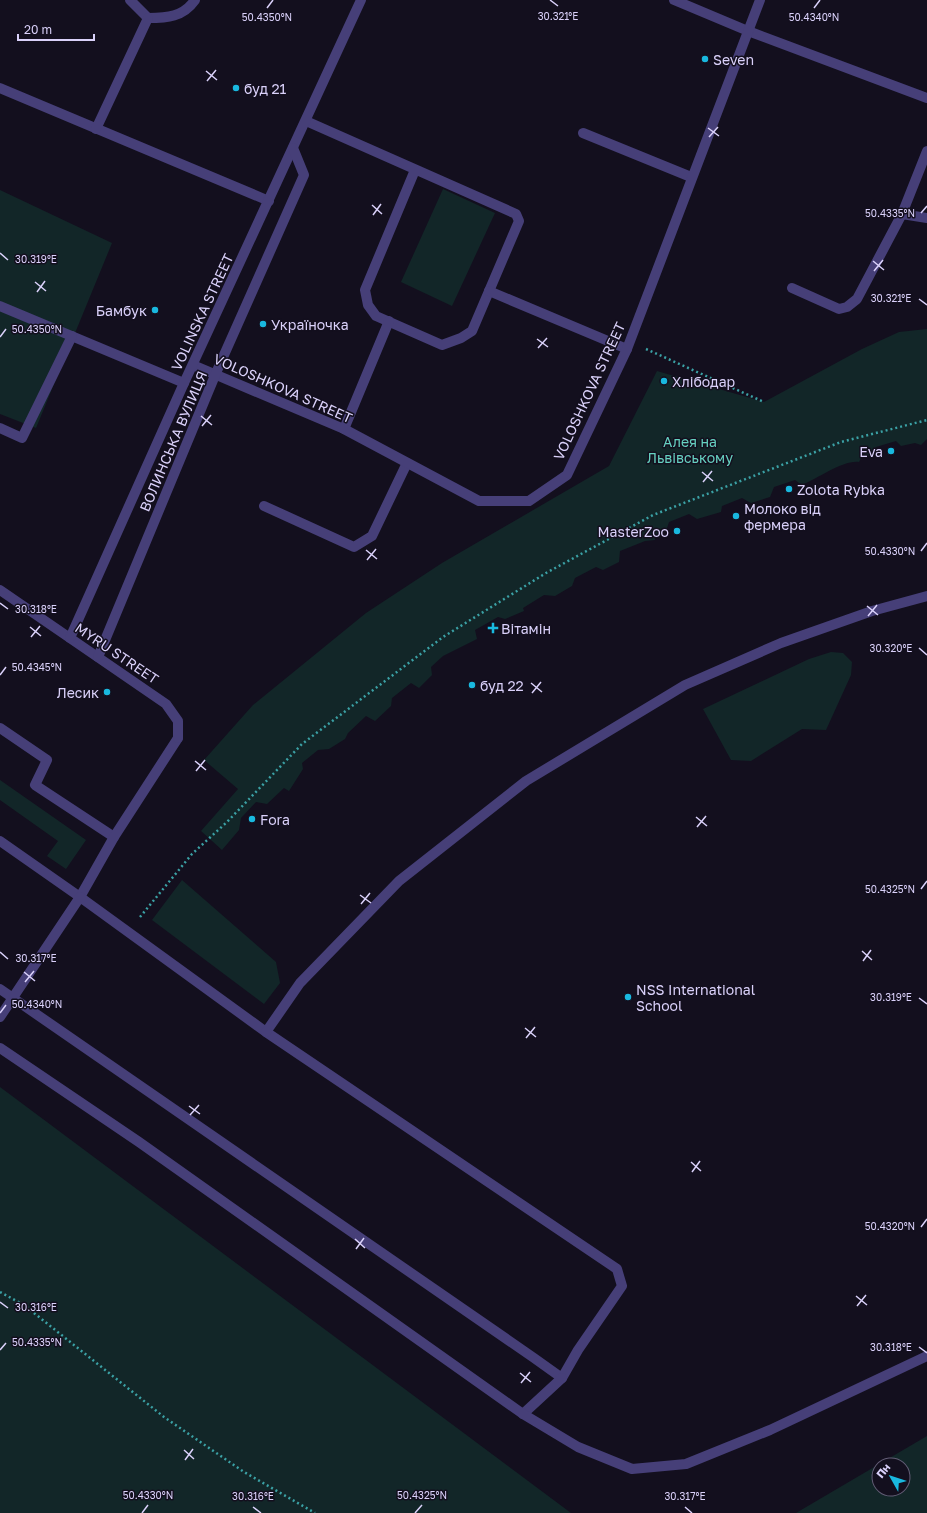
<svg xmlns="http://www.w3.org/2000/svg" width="927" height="1513" font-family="'Golos Text',sans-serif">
  <rect width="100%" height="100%" fill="#130f1e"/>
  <g fill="#122628" fill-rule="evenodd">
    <polygon points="443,189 495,213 452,306 401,282"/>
    <polygon points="0,190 112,243 36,428 0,414"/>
    <path d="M927,329V439L921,445L915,443L901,446L896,441L876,447L869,456L861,458L859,462C843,460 819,478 802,485L795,480L774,487L770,497L751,503L742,498L722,506L721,512L697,519L689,514L669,522L666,531L655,535V540L645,541L620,551L619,562L603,570L596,567L575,578L572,586L555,596L544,595L523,608L524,611L505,619L498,617L475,630L477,639L443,656L431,667L432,675L419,688L411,683L392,698L391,706L375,721L366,716L348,733L345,739L329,749L318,750L302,763L303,769L289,791L284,788L267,804L256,802L241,818L239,830L222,850L201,831L238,789L204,760L253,705L366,613L442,563L609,466L657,371L764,402L862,349L899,332Z"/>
    <polygon points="831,652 843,653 852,662 851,675 826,730 802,729 751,761 731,760 703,709 809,659"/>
    <polygon points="0,780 86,840 66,869 47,856 58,841 0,800"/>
    <polygon points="182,880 276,962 280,983 264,1004 152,920"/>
    <polygon points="0,1087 571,1513 0,1513"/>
    <path d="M927,1436V1513H796ZM879,1465H903V1489H879Z"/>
  </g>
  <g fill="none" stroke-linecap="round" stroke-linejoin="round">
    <g stroke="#3ba1a5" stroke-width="2.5" stroke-dasharray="2 3" stroke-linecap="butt">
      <polyline points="646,349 764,402"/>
      <polyline points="140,917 192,854 227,822 302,744 443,637 546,573 653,515 841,442 927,420"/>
      <polyline points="0,1292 24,1305 164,1417 244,1472 315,1513"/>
    </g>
    <g stroke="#463f78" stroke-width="10">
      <path d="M130,0L148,18C167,18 183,17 195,0"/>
      <polyline points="0,88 269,201"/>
      <polyline points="306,121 516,214 519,221 472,331 461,338 442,345 376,316 368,305 365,290 415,170"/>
      <polyline points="96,129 148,18"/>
      <polyline points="583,133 691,177"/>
      <polyline points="902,214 927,218"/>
      <polyline points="792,288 839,309 847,307 857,299 902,214 927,151"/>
      <polyline points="489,291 627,349"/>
      <polyline points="0,306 184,383"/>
      <polyline points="0,428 22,438 72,336"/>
      <polyline points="344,429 389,321"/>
      <polyline points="264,506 354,547 372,536 407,463"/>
      <polyline points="0,728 47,760 35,785 114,837"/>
      <polyline points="0,841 80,897 114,837 178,738"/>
      <polyline points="0,989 13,998 534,1358 562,1378 578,1350 622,1286 617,1269 266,1032 80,897 0,1017"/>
      <polyline points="523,1414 562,1378"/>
    </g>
    <g stroke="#463f78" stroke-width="10">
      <polyline points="674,0 748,31 927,98"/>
      <polyline points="193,365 344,429 479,501 529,501 567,475 627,349 760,0"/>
      <polyline points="0,590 166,704 178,721 178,738"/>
      <polyline points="70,638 184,383 361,0"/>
      <polyline points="98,657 216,373 304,175 293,148"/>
      <polyline points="266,1032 300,983 399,881 526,781 685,685 781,643 872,611 927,596"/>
      <polyline points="0,1048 139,1142 523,1414 578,1447 632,1469 686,1464 770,1430 927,1356"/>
    </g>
  </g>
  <path fill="none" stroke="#dad1fa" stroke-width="1.5" d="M550,0L558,6M267,8L273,0M814,8L820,0M206,71L217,80M207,81L216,70M708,128L719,136M709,137L718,127M372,205L382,214M921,213L927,206M373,215L381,204M0,253L8,260M873,261L884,270M874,271L883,260M35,282L46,291M37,292L45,281M919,299L927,305M0,337L6,329M537,339L548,347M538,348L547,338M201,416L212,425M202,426L211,415M702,472L713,481M703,482L712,471M366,550L377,559M921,551L927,543M367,560L376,549M0,603L8,609M867,606L878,615M868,616L877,605M30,627L41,636M31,637L40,626M919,648L927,655M0,675L6,667M531,683L542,692M532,693L541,682M195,761L206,770M196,771L205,760M696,817L707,826M697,827L706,816M921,889L927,881M360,895L371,903M361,904L370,893M862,951L872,960M0,952L8,959M863,961L871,950M24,972L35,981M25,982L34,971M919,998L927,1004M0,1013L6,1005M525,1028L536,1037M526,1038L535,1027M189,1106L200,1114M190,1115L199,1105M691,1162L701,1171M692,1172L700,1161M921,1227L927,1219M355,1239L365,1248M356,1249L364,1238M856,1296L867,1305M0,1302L8,1308M857,1306L866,1295M919,1347L927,1353M0,1350L6,1343M520,1373L531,1382M521,1383L530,1372M184,1450L194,1459M185,1460L193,1449M253,1507L261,1513M685,1507L692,1513M142,1513L148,1505M415,1513L422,1505"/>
  <g fill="#19b8df" stroke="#130f1e" stroke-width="1.5">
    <circle cx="705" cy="59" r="4"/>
    <circle cx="236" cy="88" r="4"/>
    <circle cx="155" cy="310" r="4"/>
    <circle cx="263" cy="324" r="4"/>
    <circle cx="664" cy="381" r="4"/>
    <circle cx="891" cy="451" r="4"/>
    <circle cx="789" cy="489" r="4"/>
    <circle cx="736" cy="516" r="4"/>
    <circle cx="677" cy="531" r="4"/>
    <path d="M491 622h4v4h4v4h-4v4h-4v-4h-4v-4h4z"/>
    <circle cx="472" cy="685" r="4"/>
    <circle cx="107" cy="692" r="4"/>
    <circle cx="252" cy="819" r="4"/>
    <circle cx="628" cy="997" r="4"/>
  </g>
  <g text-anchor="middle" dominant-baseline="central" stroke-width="3" stroke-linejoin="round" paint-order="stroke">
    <g font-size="14" fill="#dad1fa" stroke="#130f1e" text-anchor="start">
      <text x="713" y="59">Seven</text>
      <text x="244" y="88">буд 21</text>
      <text x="147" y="310" text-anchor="end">Бамбук</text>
      <text x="271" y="324">Україночка</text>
      <text x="672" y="381">Хлібодар</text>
      <text x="883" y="451" text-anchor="end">Eva</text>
      <text x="797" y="489">Zolota Rybka</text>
      <text x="744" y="508">Молоко від<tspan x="744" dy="16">фермера</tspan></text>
      <text x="669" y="531" text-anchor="end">MasterZoo</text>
      <text x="501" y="628">Вітамін</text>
      <text x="480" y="685">буд 22</text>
      <text x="99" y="692" text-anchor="end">Лесик</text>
      <text x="260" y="819">Fora</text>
      <text x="636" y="989">NSS International<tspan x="636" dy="16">School</tspan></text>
    </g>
    <g font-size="14" fill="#dad1fa" stroke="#130f1e">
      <text transform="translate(202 312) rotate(-65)">VOLINSKA STREET</text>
      <text transform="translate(283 388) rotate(24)">VOLOSHKOVA STREET</text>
      <text transform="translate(589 391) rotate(-65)">VOLOSHKOVA STREET</text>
      <text transform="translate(173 441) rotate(-67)">ВОЛИНСЬКА ВУЛИЦЯ</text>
      <text transform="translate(117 653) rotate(34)">MYRU STREET</text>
    </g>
    <g font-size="14" fill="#66d1c1" stroke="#130f1e">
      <text x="690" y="441">Алея на<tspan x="690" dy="16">Львівському</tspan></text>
    </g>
  </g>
  <g font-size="10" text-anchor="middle" fill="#dad1fa" stroke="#130f1e" stroke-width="3" stroke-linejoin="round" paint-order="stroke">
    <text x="558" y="20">30.321°E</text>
    <text x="267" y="21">50.4350°N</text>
    <text x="814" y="21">50.4340°N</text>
    <text x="890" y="217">50.4335°N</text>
    <text x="36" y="263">30.319°E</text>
    <text x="891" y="302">30.321°E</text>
    <text x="37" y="333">50.4350°N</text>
    <text x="890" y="555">50.4330°N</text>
    <text x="36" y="613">30.318°E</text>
    <text x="891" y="652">30.320°E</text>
    <text x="37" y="671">50.4345°N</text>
    <text x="890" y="893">50.4325°N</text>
    <text x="36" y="962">30.317°E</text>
    <text x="891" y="1001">30.319°E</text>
    <text x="37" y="1008">50.4340°N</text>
    <text x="890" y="1230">50.4320°N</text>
    <text x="36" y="1311">30.316°E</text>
    <text x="37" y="1346">50.4335°N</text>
    <text x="891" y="1351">30.318°E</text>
    <text x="148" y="1499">50.4330°N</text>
    <text x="422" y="1499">50.4325°N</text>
    <text x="253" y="1500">30.316°E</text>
    <text x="685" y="1500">30.317°E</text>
  </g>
  <g transform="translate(891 1477) rotate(309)"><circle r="19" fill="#130f1e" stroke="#635d76"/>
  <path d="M0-3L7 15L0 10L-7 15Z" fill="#19b8df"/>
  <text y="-6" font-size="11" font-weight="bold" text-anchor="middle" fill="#dad1fa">Пн</text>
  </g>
  <path d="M18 34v6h76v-6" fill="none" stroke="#dad1fa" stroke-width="2"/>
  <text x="24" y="34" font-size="12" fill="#dad1fa" stroke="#130f1e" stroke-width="3" paint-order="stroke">20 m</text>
</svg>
